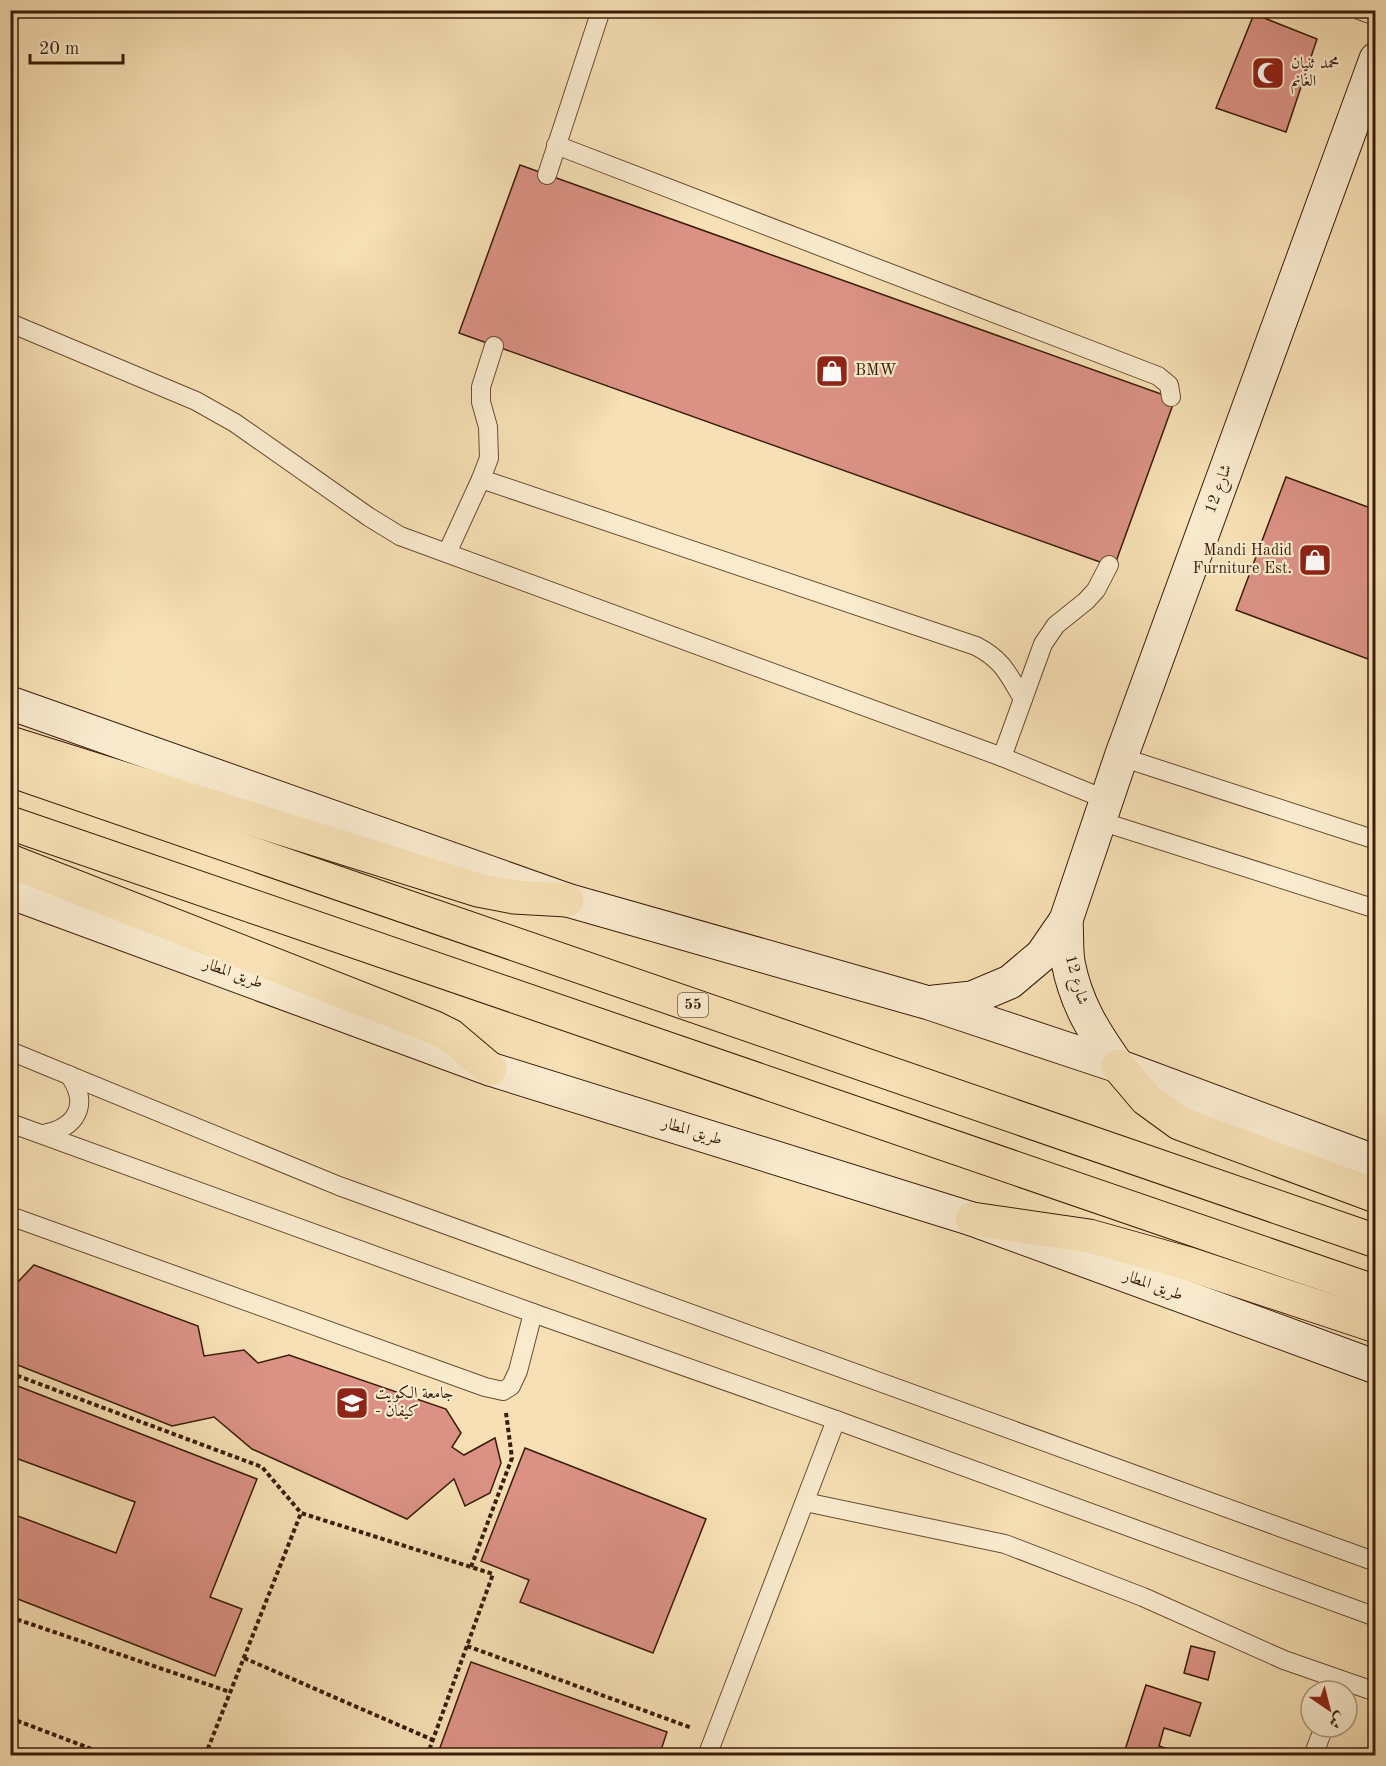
<svg xmlns="http://www.w3.org/2000/svg" width="1386" height="1766" font-family="'Old Standard TT',Amiri,serif">
  <rect width="100%" height="100%" fill="#f7e0b5"/>
  <filter id="stains"><feTurbulence type="fractalNoise" baseFrequency=".00333" numOctaves="4"/><feColorMatrix values="0 0 0 0 .2 0 0 0 0 .09 0 0 0 0 .02 0 0 0 .5 -.17"/></filter>
  <radialGradient id="worn" r=".72"><stop offset=".6" stop-color="#630" stop-opacity="0"/><stop offset="1" stop-color="#630" stop-opacity=".3"/></radialGradient>
  <g fill="#db9285" stroke="#3a1c07" stroke-width="1.5">
    <polygon points="1254,14 1317,39 1286,132 1216,108"/>
    <polygon points="520,165 1175,399 1114,567 459,333"/>
    <polygon points="1286,477 1376,510 1376,662 1236,610"/>
    <polygon points="34,1265 198,1326 204,1356 244,1350 258,1363 289,1355 446,1409 461,1433 452,1447 464,1455 495,1438 501,1463 490,1493 465,1506 454,1479 407,1519 252,1449 214,1417 172,1426 10,1362 10,1286 14,1286"/>
    <polygon points="10,1383 257,1479 210,1597 242,1609 215,1676 10,1596 10,1513 116,1553 135,1502 10,1456"/>
    <polygon points="525,1448 706,1519 653,1653 520,1602 529,1580 481,1561"/>
    <polygon points="1191,1646 1215,1652 1208,1680 1184,1673"/>
    <polygon points="471,1662 667,1732 659,1756 437,1756"/>
    <polygon points="1146,1685 1201,1703 1190,1736 1164,1728 1159,1746 1183,1754 1182,1756 1123,1756"/>
  </g>
  <g fill="none" stroke-linecap="round" stroke-linejoin="round">
    <g stroke="#694d32" stroke-width="20">
      <g id="lane">
        <polyline points="1359,10 1376,16"/>
        <polyline points="556,145 1158,376 1169,385 1171,397"/>
        <polyline points="547,175 601,10"/>
        <polyline points="10,323 196,401 235,423 369,517 400,536 1002,757 1107,800"/>
        <path d="M481,479L976,646C1003,660 1008,674 1023,699"/>
        <polyline points="447,553 481,479 489,458 488,427 481,402 481,387 494,346"/>
        <polyline points="1002,757 1043,644 1056,625 1086,601 1096,590 1109,565"/>
        <polyline points="1121,757 1376,840"/>
        <polyline points="1100,821 1376,909"/>
        <polyline points="10,1051 339,1186 1376,1562"/>
        <polyline points="10,1123 533,1313 836,1420 1376,1617"/>
        <path d="M43,1134C77,1128 90,1104 69,1075"/>
        <polyline points="10,1216 485,1387 503,1391 511,1386 518,1371 533,1313"/>
        <polyline points="805,1502 1005,1544 1143,1597 1284,1660 1376,1692"/>
        <polyline points="707,1756 836,1420"/>
        <polyline points="1313,1756 1324,1727"/>
      </g>
    </g>
    <g stroke="#3a1c07" stroke-width="35">
      <g id="secondary">
        <polyline points="10,703 567,900 929,1003 1118,1066 1376,1162"/>
        <polyline points="10,892 490,1069 972,1219 1376,1367"/>
        <path d="M1066,920C1067,934 1066,949 1068,962C1076,1004 1094,1032 1118,1066"/>
        <polyline points="934,1002 972,998 1010,982 1042,955 1066,920 1121,757 1376,59"/>
      </g>
    </g>
    <g stroke="#3a1c07" stroke-width="35">
      <g id="highway">
        <polyline points="10,743 478,890 514,897 567,900"/>
        <polyline points="10,770 1376,1241"/>
        <polyline points="10,823 1376,1292"/>
        <polyline points="10,861 433,1027 451,1036 490,1069"/>
        <polyline points="1118,1066 1146,1099 1179,1123 1376,1196"/>
        <polyline points="972,1219 1089,1236 1189,1264 1376,1326"/>
      </g>
    </g>
    <g stroke="#3a1c07" stroke-width="4" stroke-dasharray="4.5 3" stroke-linecap="butt">
      <polyline points="10,1373 262,1467 301,1513 493,1574 427,1756"/>
      <polyline points="471,1567 512,1458 506,1413"/>
      <polyline points="10,1617 230,1692"/>
      <polyline points="467,1646 692,1728"/>
      <polyline points="244,1658 433,1740"/>
      <polyline points="10,1718 110,1756"/>
      <polyline points="205,1756 301,1513"/>
    </g>
    <use href="#lane" stroke="#faebcf" stroke-width="18"/>
    <use href="#secondary" stroke="#faebcf" stroke-width="33"/>
    <use href="#highway" stroke="#f7e0b5" stroke-width="33"/>
  </g>
  <defs>
    <g id="mosque-square" transform="scale(1.725)"><rect x="-9" y="-9" width="18" height="18" rx="4" fill="#8f2418" stroke="#faebcf"/><path d="M3.5-4.9A6 6 0 1 0 3.5 4.9A5 5 0 1 1 3.5-4.9Z" fill="#fff"/></g>
    <g id="shop-square" transform="scale(1.725)"><rect x="-9" y="-9" width="18" height="18" rx="4" fill="#8f2418" stroke="#faebcf"/><path d="M-5-2.5h2.3a2.7 3.5 0 0 1 5.4 0H5L5.5 6h-11ZM-1.5-2.5h3a1.5 2.3 0 0 0-3 0Z" fill="#fff"/></g>
    <g id="university-square" transform="scale(1.725)"><rect x="-9" y="-9" width="18" height="18" rx="4" fill="#8f2418" stroke="#faebcf"/><path d="M0-5L7-2L0 1L-7-2ZM-4 1L0 2.5L4 1V4Q0 6-4 4Z" fill="#fff"/></g>
  </defs>
  <g fill-rule="evenodd">
    <use href="#mosque-square" x="1268" y="73"/>
    <use href="#shop-square" x="832" y="371"/>
    <use href="#shop-square" x="1315" y="560"/>
    <use href="#university-square" x="352" y="1403"/>
  </g>
  <g text-anchor="middle" dominant-baseline="central" stroke-width="4.5" stroke-linejoin="round" paint-order="stroke">
    <rect fill="#faebcf" stroke="#745a43" stroke-width="1.5" x="678" y="993" width="30" height="24" rx="4.5"/>
    <g font-size="15" font-weight="bold" fill="#3a1c07">
      <text x="693" y="1005">55</text>
    </g>
    <g font-size="16" fill="#3a1c07" stroke="#faebcf" text-anchor="start">
      <text x="1291" y="64">محمد ثنيان<tspan x="1291" dy="18">الغانم</tspan></text>
      <text x="855" y="371">BMW</text>
      <text x="1292" y="551" text-anchor="end">Mandi Hadid<tspan x="1292" dy="18">Furniture Est.</tspan></text>
      <text x="375" y="1394">جامعة الكويت<tspan x="375" dy="18">- كيفان</tspan></text>
    </g>
    <g font-size="16" fill="#3a1c07" stroke="#faebcf">
      <text transform="translate(1219 489) rotate(-70)">شارع 12</text>
      <text transform="translate(233 974) rotate(20)">طريق المطار</text>
      <text transform="translate(1076 980) rotate(75)">شارع 12</text>
      <text transform="translate(692 1132) rotate(17)">طريق المطار</text>
      <text transform="translate(1153 1286) rotate(20)">طريق المطار</text>
    </g>
  </g>
  <rect width="1386" height="1766" fill="none" stroke="#f7e0b5" stroke-width="36"/>
  <rect x="12" y="12" width="1362" height="1742" fill="none" stroke="#3a1c07" stroke-width="3"/>
  <rect x="18" y="18" width="1350" height="1730" fill="none" stroke="#3a1c07" stroke-width="1.5"/>
  <g transform="translate(1329 1709) rotate(145)"><circle r="28" fill="#faebcf" stroke="#ad987f" stroke-width="1.5"/>
  <path d="M0-4.5L10 22L0 15L-10 22Z" fill="#8f2418"/>
  <text y="-9" font-size="16" font-weight="bold" text-anchor="middle" fill="#3a1c07">ش</text>
  </g>
  <path d="M30 54v9h93v-9" fill="none" stroke="#3a1c07" stroke-width="3"/>
  <text x="39" y="54" font-size="18" fill="#3a1c07" stroke="#faebcf" stroke-width="4.5" paint-order="stroke">20 m</text>
  <rect width="100%" height="100%" filter="url(#stains)"/>
  <rect width="100%" height="100%" fill="url(#worn)"/>
</svg>
